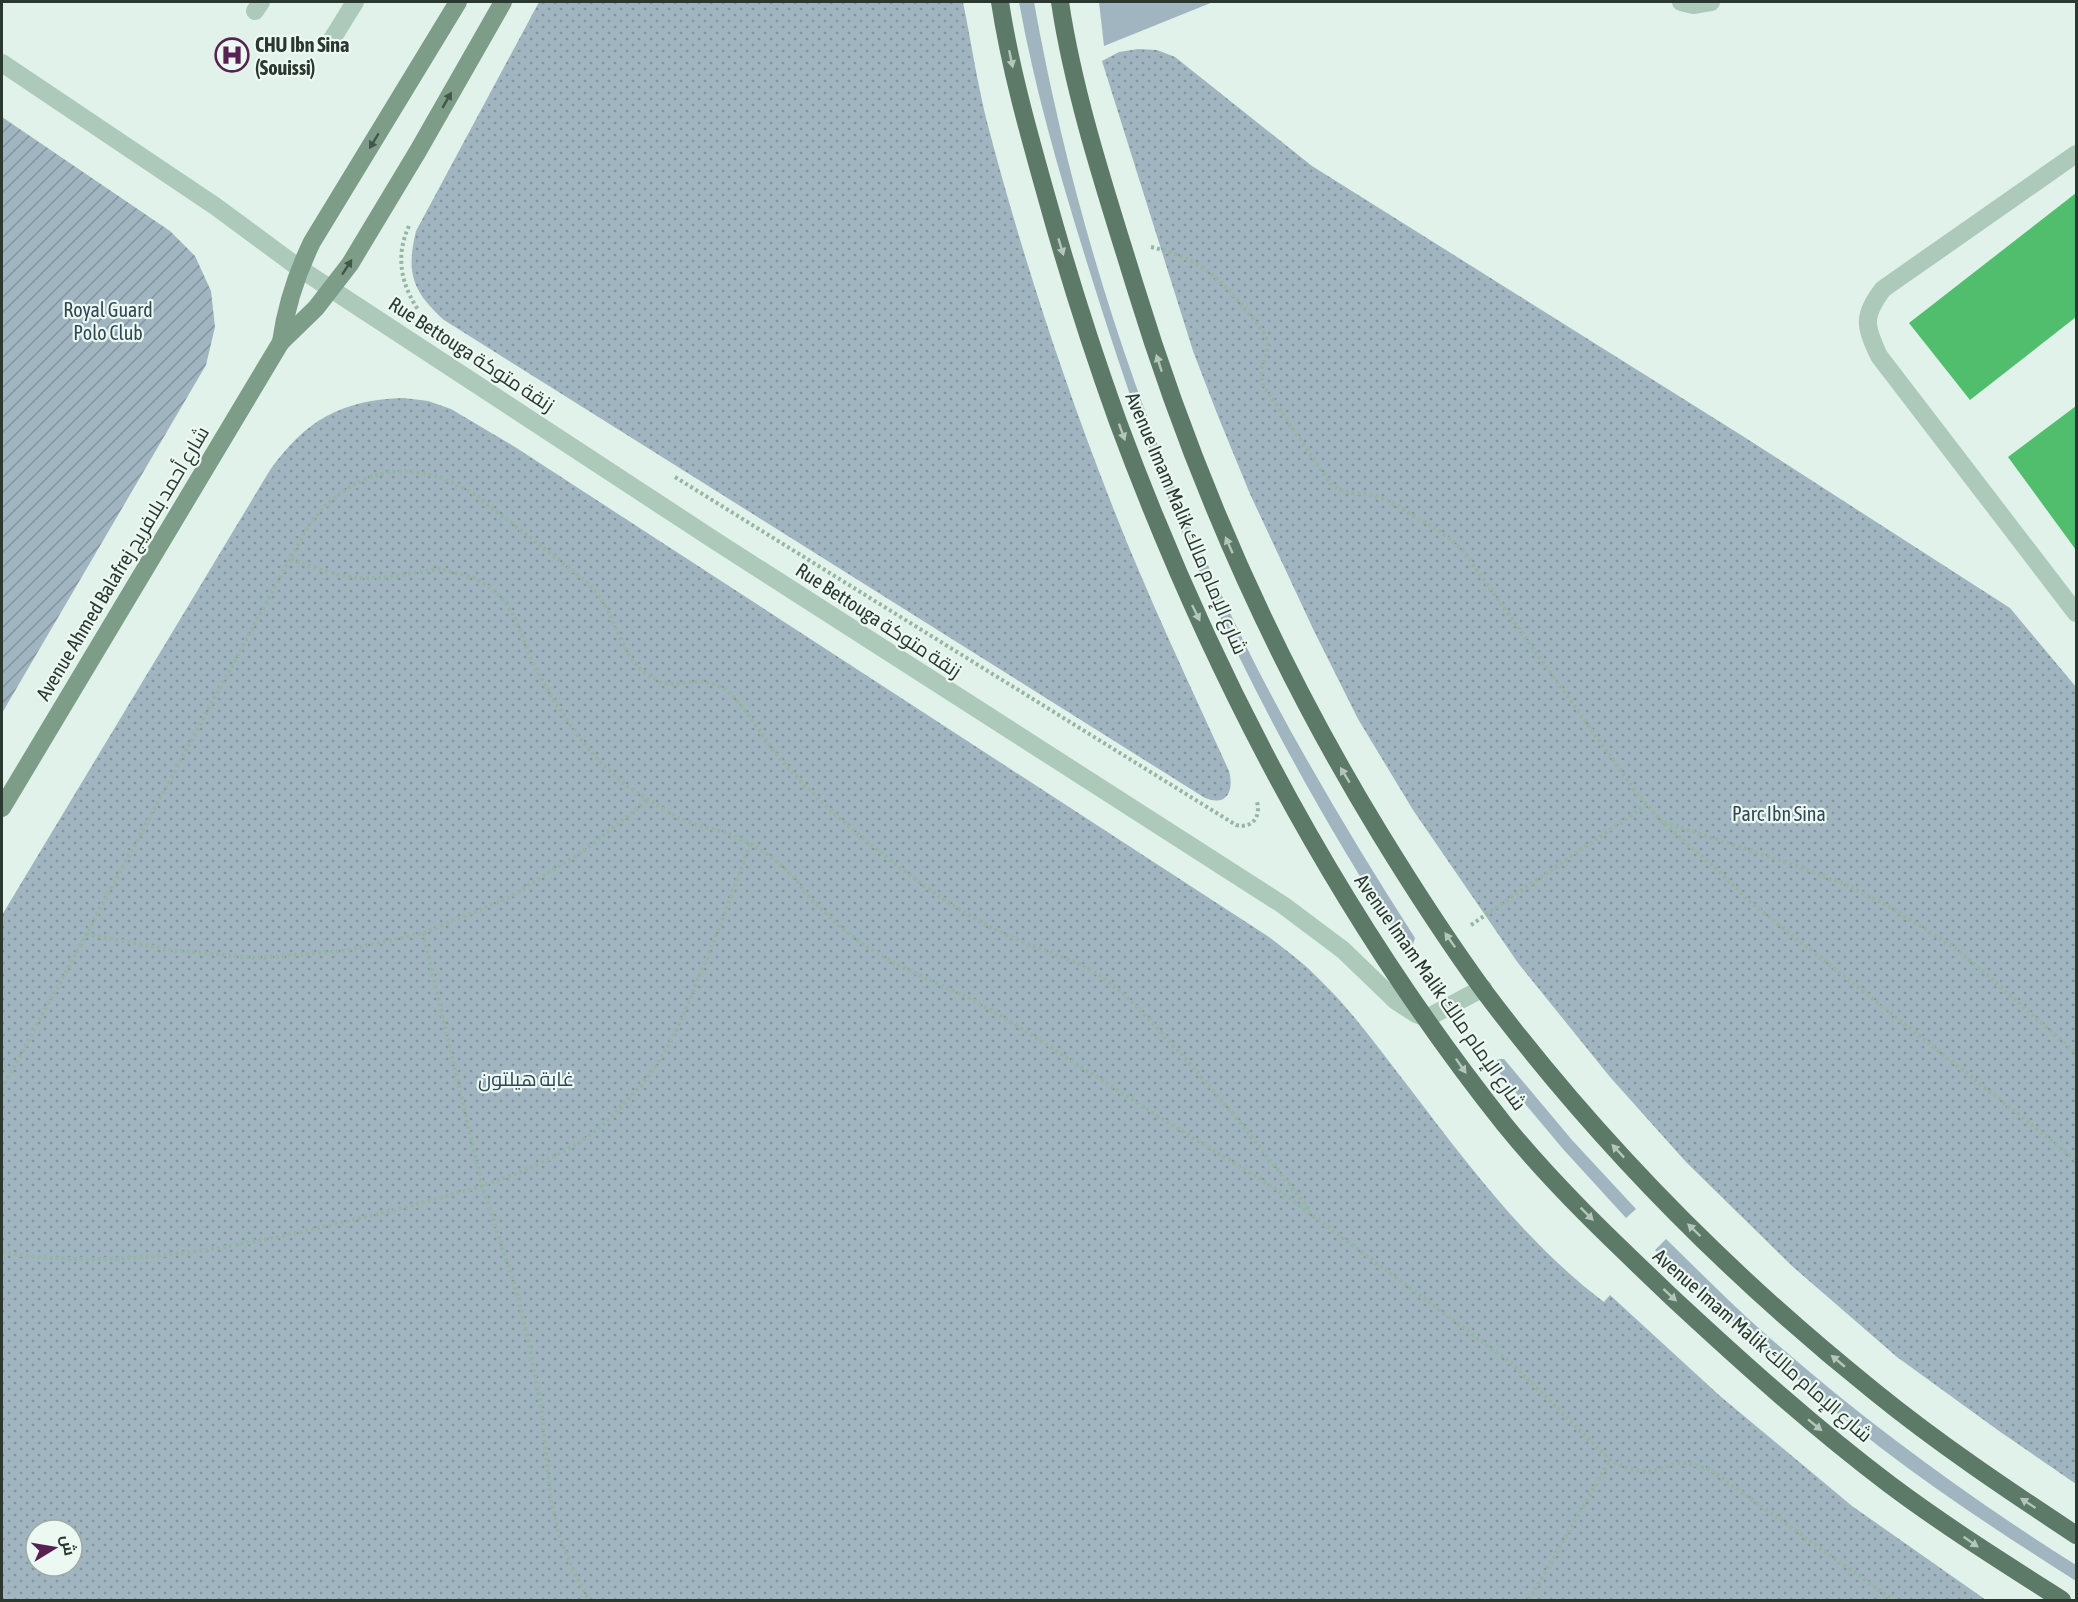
<svg xmlns="http://www.w3.org/2000/svg" width="2078" height="1602" font-family="'Asap Condensed',Cairo,sans-serif">
  <defs>
    <pattern id="park-dots" width="8" height="8" patternUnits="userSpaceOnUse" patternTransform="scale(1.5)"><rect width="8" height="8" fill="#a0b5c0"/><path d="M2 2h.1M6 6h.1" fill="none" stroke="#83949c" stroke-width="1.8" stroke-linecap="round"/></pattern>
    <pattern id="garden-furrows" width="10" height="10" patternUnits="userSpaceOnUse" patternTransform="scale(1.5)"><rect width="10" height="10" fill="#a0b5c0"/><path d="M-1 1l2-2M0 10L10 0M9 11l2-2" fill="none" stroke="#83949c"/></pattern>
  </defs>
  <rect width="100%" height="100%" fill="#e0f2e9"/>
  <g fill="#a0b5c0">
    <path d="M1019,2H1034C1075,231 1150,456 1255,664C1304,759 1358,849 1415,938L1412,947L1404,946C1328,829 1260,707 1203,580C1157,479 1121,372 1088,266C1061,179 1035,91 1019,2Z"/>
    <polygon points="1099,2 1213,2 1104,46"/>
    <polygon points="1500,1059 1504,1059 1572,1140 1636,1209 1626,1218 1563,1149 1496,1069 1497,1060"/>
    <path d="M1666,1239C1698,1270 1729,1302 1762,1331C1860,1418 1965,1495 2076,1565V1581C2010,1539 1944,1496 1881,1448C1802,1387 1729,1318 1655,1250Z"/>
  </g>
  <g fill="url(#park-dots)" fill-rule="evenodd">
    <path d="M539,2H963C971,41 977,82 987,122C1021,252 1063,380 1112,505C1147,595 1189,683 1229,771C1234,790 1228,807 1205,798L444,320C412,291 406,273 416,231Z"/>
    <polygon points="1138,49 1157,50 1175,57 1312,166 1741,435 2010,608 2076,687 2076,1484 1999,1431 1897,1357 1792,1266 1686,1162 1610,1077 1518,963 1413,810 1358,719 1315,633 1250,494 1218,416 1193,351 1102,61 1119,52"/>
    <path d="M404,398L428,401L451,409L515,447L1269,937C1287,951 1305,964 1321,981C1355,1014 1382,1053 1411,1090C1469,1166 1527,1244 1604,1302L1610,1295L1720,1396L1852,1506L1986,1600H2V915L270,470C306,420 341,400 404,398ZM36,1530H72V1566H36Z"/>
  </g>
  <polygon fill="url(#garden-furrows)" points="2,117 170,231 195,256 211,291 215,327 206,365 2,713"/>
  <g fill="#51be6e">
    <polygon points="2076,193 2076,317 1970,400 1909,323"/>
    <polygon points="2076,406 2076,550 2008,457"/>
  </g>
  <g fill="none" stroke-linecap="round" stroke-linejoin="round">
    <g stroke="#96b5a4" stroke-width="4" stroke-dasharray="3 3" stroke-linecap="butt">
      <path d="M409,226C395,256 401,285 419,311"/>
      <path d="M1151,247C1208,260 1230,289 1264,333C1276,355 1254,364 1264,387L1330,483C1347,497 1359,491 1378,497C1388,500 1398,506 1407,512C1428,524 1447,534 1464,552L1638,795L1662,822L1723,875L1749,901L2076,1160"/>
      <path d="M675,477L1236,825C1252,829 1261,817 1257,802"/>
      <path d="M291,559L314,568L339,575L361,578H383L440,569L474,578L491,588L504,601L515,618L533,664L554,701L578,736L601,763L628,787L678,818L701,826L725,832L750,843L773,858L793,876L810,898L837,924L867,947L900,966L973,1000L1005,1018L1164,1120L1281,1192L1511,1363L1610,1460C1625,1468 1640,1474 1657,1470C1665,1468 1672,1464 1680,1463C1691,1463 1700,1466 1709,1469L1893,1600"/>
      <polyline points="1664,822 1797,866 1847,885 1893,909 1957,949 2076,1053"/>
      <polyline points="1471,925 1646,805"/>
      <polyline points="423,933 482,1185 517,1293 530,1349 541,1407 551,1502 560,1538 574,1572 589,1600"/>
      <polyline points="86,934 170,950 257,958 343,951 423,933 508,898 582,852 648,800"/>
      <path d="M2,1089L308,526C353,467 411,455 474,494C498,513 522,531 546,550C565,565 587,579 601,599C617,622 621,654 644,672C648,675 658,681 663,683C685,687 700,674 724,689C743,701 762,737 777,755C803,785 832,813 863,838C905,873 949,906 998,931C1030,947 1066,955 1097,974C1126,993 1148,1018 1171,1043C1220,1096 1264,1153 1309,1209"/>
      <path d="M2,1252C124,1273 254,1244 373,1215C456,1194 562,1172 622,1106C633,1094 646,1080 656,1066C674,1039 687,1007 699,976C718,932 735,888 750,843"/>
      <polyline points="1529,1600 1610,1460"/>
    </g>
    <g stroke="#acc9ba" stroke-width="18">
      <polyline points="255,11 261,2"/>
      <polyline points="329,44 355,2"/>
      <path d="M2076,154L1883,289C1862,317 1865,326 1879,356L2076,613"/>
    </g>
    <g stroke="#acc9ba" stroke-width="18">
      <polyline points="1681,2 1693,5 1711,2"/>
      <polyline points="2,63 215,206 299,268 714,540 1283,905 1343,950 1396,1001 1416,1014 1427,1018 1483,988"/>
    </g>
    <g stroke="#7d9d89" stroke-width="18">
      <path d="M281,342C286,306 296,275 312,242L458,2"/>
      <polyline points="2,808 281,342 316,308 350,264 418,151 503,2"/>
    </g>
    <g stroke="#5d7967" stroke-width="18">
      <path d="M1000,2C1010,67 1028,131 1046,195C1067,271 1091,347 1118,422C1211,673 1338,915 1505,1125C1557,1189 1618,1246 1678,1303C1746,1366 1815,1428 1889,1484C1945,1526 2004,1563 2062,1600"/>
      <path d="M1060,2C1074,96 1107,195 1135,286C1194,479 1274,660 1379,832C1412,886 1447,940 1484,991C1596,1140 1729,1275 1875,1392C1939,1444 2008,1490 2076,1535"/>
    </g>
  </g>
  <defs><path id="oneway-solid" d="M-6-.8H1V-3.2L6.5 0L1 3.2V.8H-6Z" transform="scale(1.5)"/></defs>
  <g fill="#b3c6bb">
    <use href="#oneway-solid" transform="translate(1011 59) rotate(78)"/>
    <use href="#oneway-solid" transform="translate(1061 247) rotate(73)"/>
    <use href="#oneway-solid" transform="translate(1159 363) rotate(-108)"/>
    <use href="#oneway-solid" transform="translate(1122 432) rotate(70)"/>
    <use href="#oneway-solid" transform="translate(1229 545) rotate(-114)"/>
    <use href="#oneway-solid" transform="translate(1196 613) rotate(64)"/>
    <use href="#oneway-solid" transform="translate(1345 775) rotate(-121)"/>
    <use href="#oneway-solid" transform="translate(1450 940) rotate(-125)"/>
    <use href="#oneway-solid" transform="translate(1461 1066) rotate(55)"/>
    <use href="#oneway-solid" transform="translate(1618 1151) rotate(-133)"/>
    <use href="#oneway-solid" transform="translate(1587 1214) rotate(45)"/>
    <use href="#oneway-solid" transform="translate(1694 1230) rotate(-136)"/>
    <use href="#oneway-solid" transform="translate(1670 1295) rotate(43)"/>
    <use href="#oneway-solid" transform="translate(1838 1361) rotate(-140)"/>
    <use href="#oneway-solid" transform="translate(1815 1425) rotate(39)"/>
    <use href="#oneway-solid" transform="translate(2028 1503) rotate(-147)"/>
    <use href="#oneway-solid" transform="translate(1971 1542) rotate(35)"/>
  </g>
  <g fill="#43564a">
    <use href="#oneway-solid" transform="translate(447 100) rotate(-60)"/>
    <use href="#oneway-solid" transform="translate(374 141) rotate(121)"/>
    <use href="#oneway-solid" transform="translate(347 267) rotate(-57)"/>
  </g>
  <defs>
    <g id="hospital-ring" transform="scale(1.725)"><circle r="9.5" fill="#ecf9f3" stroke="#572252" stroke-width="1.5"/><path d="M-5-5h3v3.5h4V-5h3V5h-3V1.5h-4V5h-3Z" fill="#572252"/></g>
  </defs>
  <g fill-rule="evenodd">
    <use href="#hospital-ring" x="232" y="55"/>
  </g>
  <g text-anchor="middle" dominant-baseline="central" stroke-width="4.5" stroke-linejoin="round" paint-order="stroke">
    <g font-size="20" font-weight="bold" fill="#2a382f" stroke="#ecf9f3" text-anchor="start">
      <text x="255" y="44">CHU Ibn Sina<tspan x="255" dy="23">(Souissi)</tspan></text>
    </g>
    <g font-size="20" fill="#304655" stroke="#ecf9f3">
      <text x="108" y="309">Royal Guard<tspan x="108" dy="23">Polo Club</tspan></text>
      <text x="1779" y="813">Parc Ibn Sina</text>
      <text x="526" y="1078">غابة هيلتون</text>
    </g>
    <g font-size="20" fill="#2a382f" stroke="#ecf9f3">
      <text transform="translate(472 354) rotate(33)">Rue Bettouga زنقة متوكة</text>
      <text transform="translate(1187 523) rotate(67)">Avenue Imam Malik شارع الإمام مالك</text>
      <text transform="translate(122 563) rotate(-59)">Avenue Ahmed Balafrej شارع أحمد بلافريج</text>
      <text transform="translate(879 620) rotate(33)">Rue Bettouga زنقة متوكة</text>
      <text transform="translate(1441 992) rotate(55)">Avenue Imam Malik شارع الإمام مالك</text>
      <text transform="translate(1763 1345) rotate(41)">Avenue Imam Malik شارع الإمام مالك</text>
    </g>
  </g>
  <rect width="2078" height="1602" fill="none" stroke="#2a382f" stroke-width="6"/>
  <g transform="translate(54 1548) rotate(79)"><circle r="28" fill="#ecf9f3" stroke="#9eaca5" stroke-width="1.5"/>
  <path d="M0-4.5L10 22L0 15L-10 22Z" fill="#572252"/>
  <text y="-9" font-size="16" font-weight="bold" text-anchor="middle" fill="#2a382f">ش</text>
  </g>
</svg>
